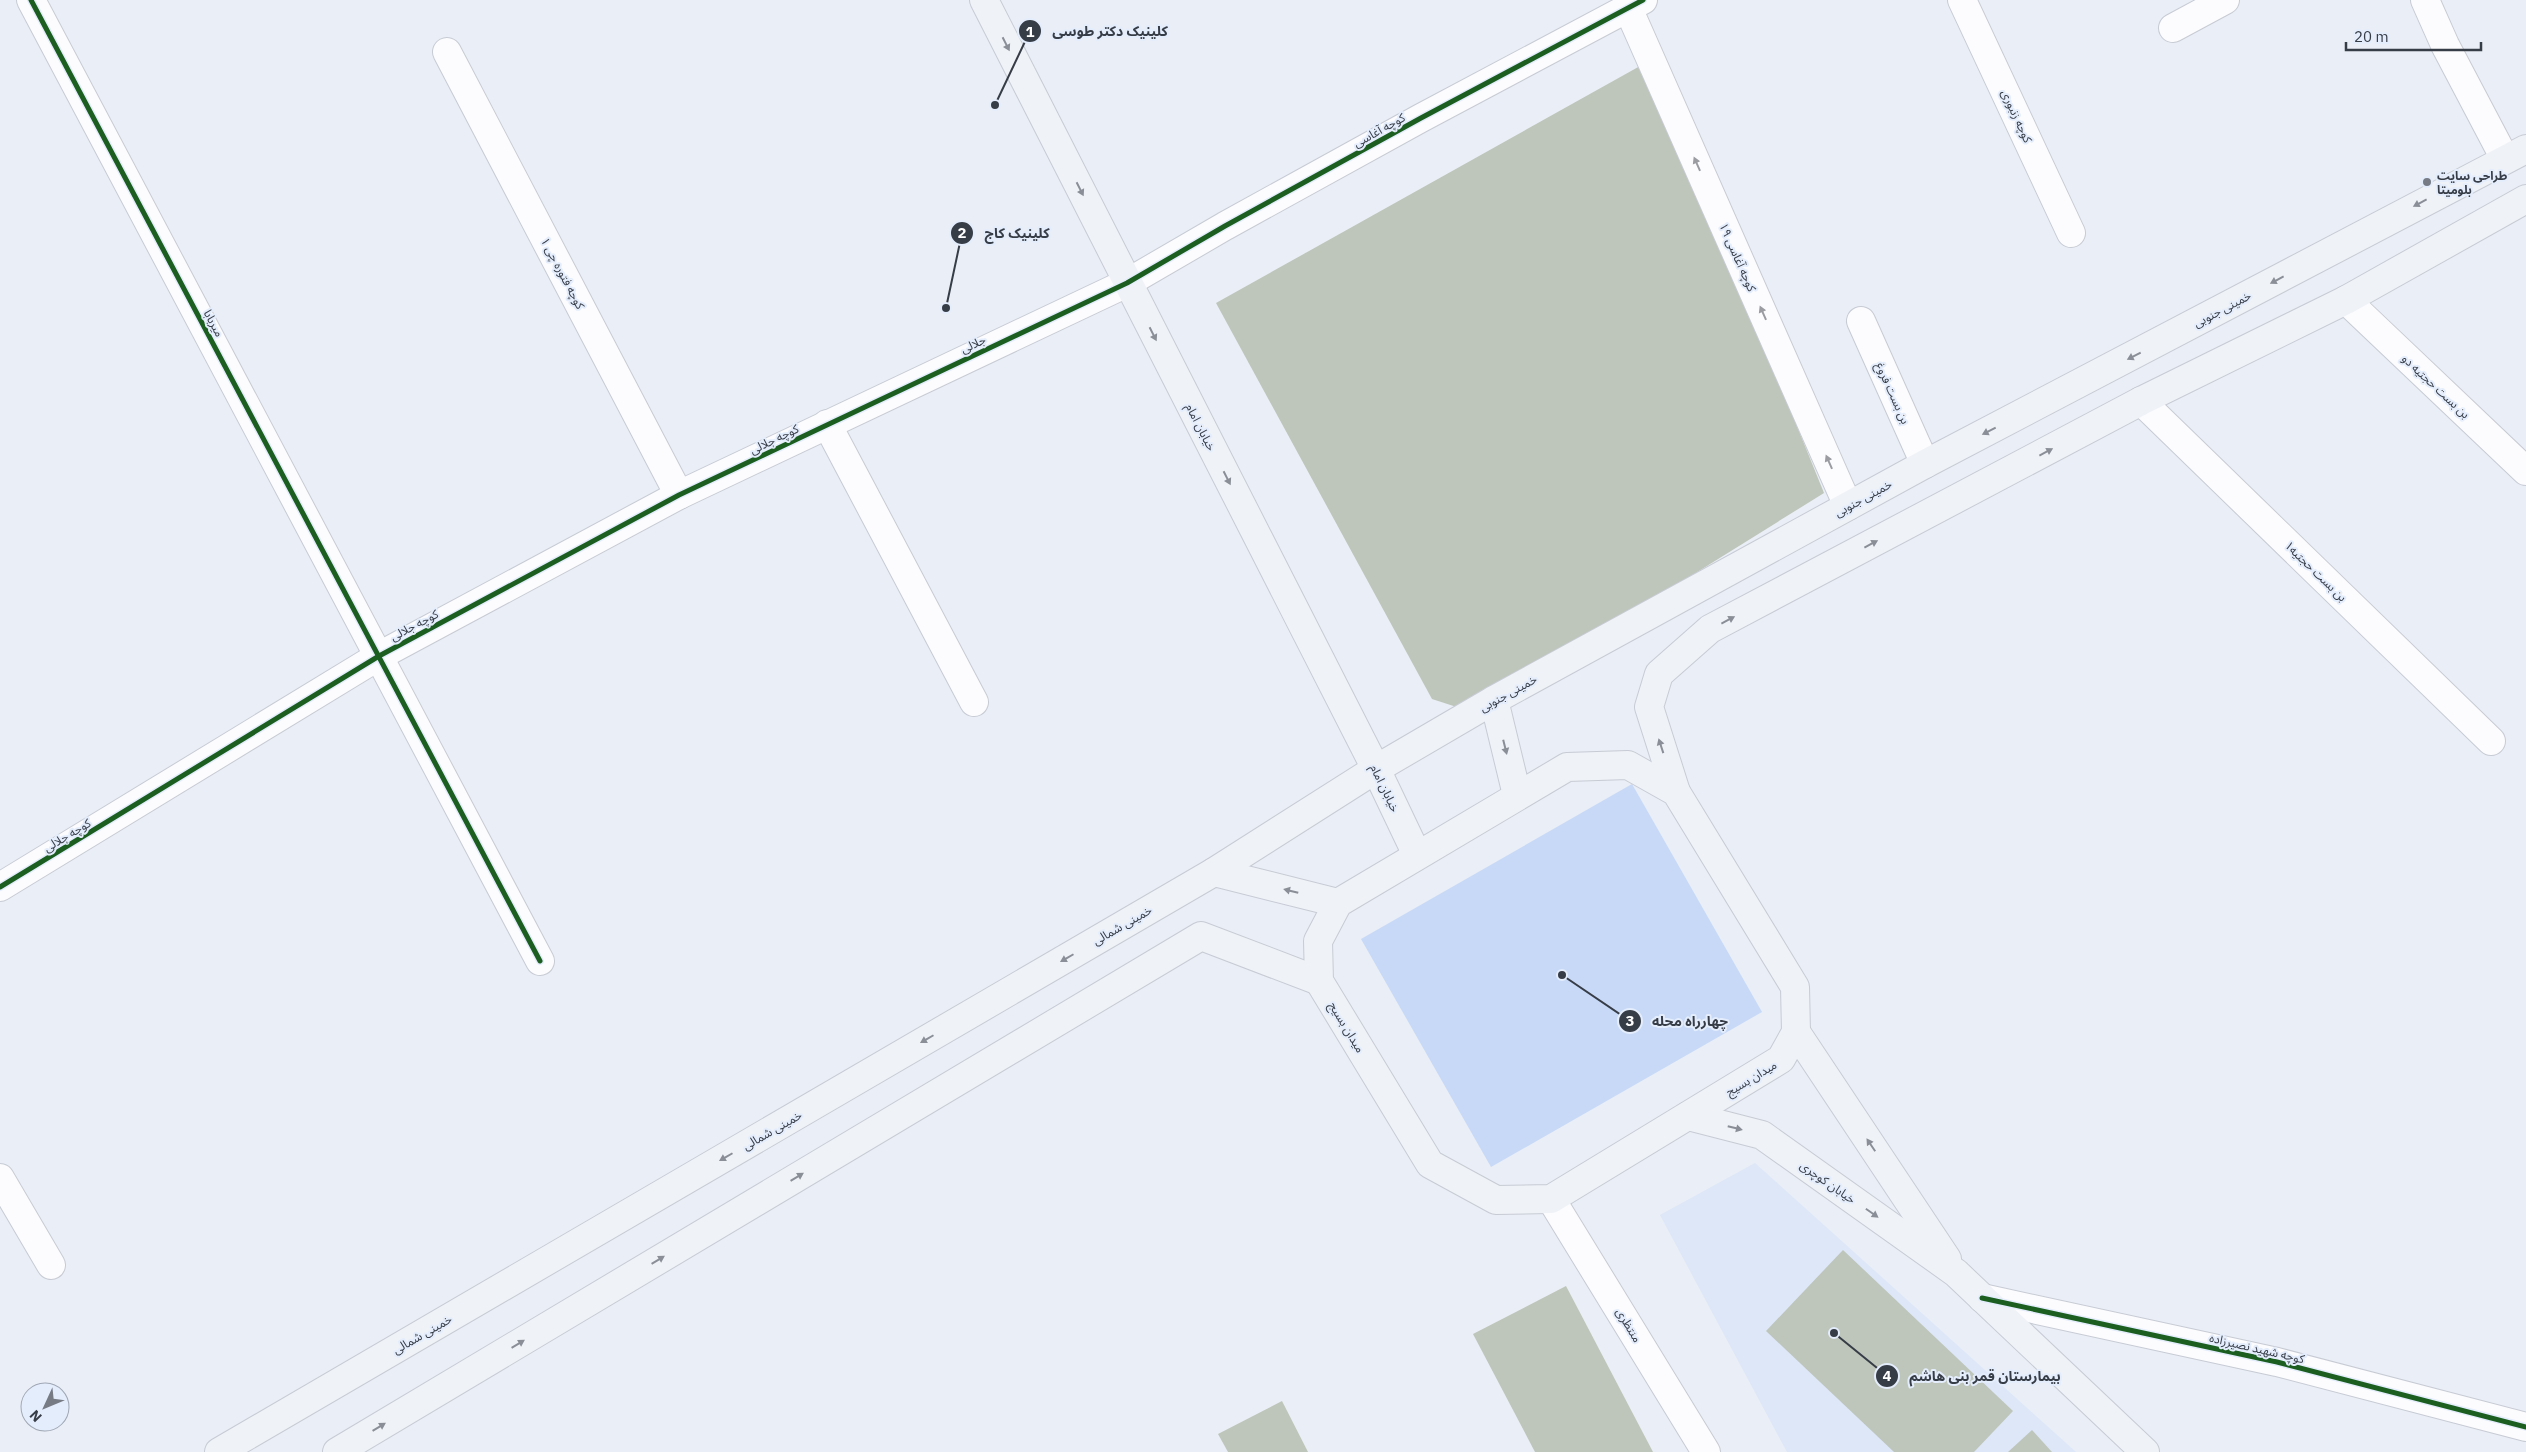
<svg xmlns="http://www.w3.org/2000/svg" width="2526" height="1452" font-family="'IBM Plex Sans','Noto Sans Arabic',sans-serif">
  <rect width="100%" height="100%" fill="#eaeef6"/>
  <polygon fill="#dde7f8" points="1755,1163 2076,1452 1787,1452 1660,1215"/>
  <polygon fill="#c7d9f7" points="1632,784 1762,1012 1491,1167 1361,939"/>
  <g fill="#bec5ba">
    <polygon points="1649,61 1824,493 1472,712 1432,699 1216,303"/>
    <polygon points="1843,1250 2013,1411 1974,1452 1894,1452 1766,1331"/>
    <polygon points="1566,1286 1653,1452 1535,1452 1473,1334"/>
    <polygon points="1282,1401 1308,1452 1228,1452 1218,1434"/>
    <polygon points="2032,1430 2052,1452 2008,1452"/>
  </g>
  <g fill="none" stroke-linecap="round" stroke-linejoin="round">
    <g stroke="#c7cbd4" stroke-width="30">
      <g id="minor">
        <polyline points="31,0 540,961"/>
        <polyline points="1962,0 2071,233"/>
        <polyline points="2425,0 2445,45 2505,159"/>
        <polyline points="1628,8 1848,506"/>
        <polyline points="2173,28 2225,0"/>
        <polyline points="447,52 679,495"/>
        <polyline points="2346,300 2526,471"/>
        <polyline points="1861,321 1925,464"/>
        <polyline points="2141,401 2491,741"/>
        <polyline points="827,424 974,702"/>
        <polyline points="0,887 379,656 679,495 1127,283 1225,226 1421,118 1643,0"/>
        <polyline points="0,1178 51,1265"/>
        <polyline points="1982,1298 2277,1362 2526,1427"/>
      </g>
    </g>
    <g stroke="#c7cbd4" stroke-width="30">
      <polyline id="tertiary" points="1551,1199 1706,1452"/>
    </g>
    <g stroke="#c7cbd4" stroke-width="30">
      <g id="secondary">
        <polyline points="984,0 1376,769 1417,855"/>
        <polyline points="1494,700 1517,795"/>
        <polygon points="1628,765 1676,792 1795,987 1796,1032 1781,1059 1551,1199 1496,1200 1430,1164 1319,981 1318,941 1338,903 1567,767"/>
        <polyline points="1676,792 1649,707 1659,674 1710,629 2141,401 2346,300 2526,199"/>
        <polyline points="1214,872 1376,769 1494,700 1925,464 2526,149"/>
        <polyline points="1796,1032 1947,1259"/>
        <polyline points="1688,1116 1762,1135 1956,1273 2145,1452"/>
        <polyline points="219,1452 1214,872 1338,903"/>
        <polyline points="337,1452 1201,936 1319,981"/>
      </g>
    </g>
    <use href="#minor" stroke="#fcfcfe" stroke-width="28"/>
    <use href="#tertiary" stroke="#fcfcfe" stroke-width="28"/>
    <use href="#secondary" stroke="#eff2f7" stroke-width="28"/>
    <g stroke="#e4edfc" stroke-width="8">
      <g id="cycleway">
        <polyline points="31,0 540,961"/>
        <polyline points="0,887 379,656 679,495 1127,283 1225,226 1421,118 1643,0"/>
        <polyline points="1982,1298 2277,1362 2526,1427"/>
      </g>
    </g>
    <use href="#cycleway" stroke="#1b5e20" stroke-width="5"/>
  </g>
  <defs><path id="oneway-solid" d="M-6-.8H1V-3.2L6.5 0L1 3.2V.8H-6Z" transform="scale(1.25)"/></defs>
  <g fill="#8a8e96">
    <use href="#oneway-solid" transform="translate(1006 44) rotate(63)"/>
    <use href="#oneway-solid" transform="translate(1080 189) rotate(63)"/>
    <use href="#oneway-solid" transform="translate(2420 203) rotate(152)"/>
    <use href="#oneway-solid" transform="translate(2277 280) rotate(152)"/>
    <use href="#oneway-solid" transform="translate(1153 334) rotate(63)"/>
    <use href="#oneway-solid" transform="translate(2134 356) rotate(153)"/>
    <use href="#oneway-solid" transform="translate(1989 431) rotate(153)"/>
    <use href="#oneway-solid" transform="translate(2046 452) rotate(-28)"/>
    <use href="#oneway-solid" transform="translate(1227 478) rotate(63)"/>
    <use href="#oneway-solid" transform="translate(1871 544) rotate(-28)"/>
    <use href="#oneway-solid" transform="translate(1728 620) rotate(-28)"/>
    <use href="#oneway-solid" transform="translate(1661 746) rotate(-108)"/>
    <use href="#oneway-solid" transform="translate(1505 747) rotate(76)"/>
    <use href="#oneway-solid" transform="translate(1291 891) rotate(-166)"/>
    <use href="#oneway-solid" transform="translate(1067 958) rotate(150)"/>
    <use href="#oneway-solid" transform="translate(927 1039) rotate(150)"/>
    <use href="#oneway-solid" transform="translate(1735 1128) rotate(14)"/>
    <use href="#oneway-solid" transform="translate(1871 1145) rotate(-124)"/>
    <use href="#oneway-solid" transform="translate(726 1157) rotate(150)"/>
    <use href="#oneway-solid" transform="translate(797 1177) rotate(-31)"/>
    <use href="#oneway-solid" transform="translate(1872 1213) rotate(35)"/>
    <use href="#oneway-solid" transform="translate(658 1260) rotate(-31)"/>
    <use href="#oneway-solid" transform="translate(518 1344) rotate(-31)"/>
    <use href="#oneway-solid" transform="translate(379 1427) rotate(-31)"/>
  </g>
  <g fill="#9a9ca2">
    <use href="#oneway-solid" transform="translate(1697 164) rotate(-114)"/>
    <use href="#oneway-solid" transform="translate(1763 313) rotate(-114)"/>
    <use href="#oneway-solid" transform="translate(1829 462) rotate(-114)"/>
  </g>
  <circle fill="#767b84" stroke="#e4edfc" stroke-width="2" cx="2427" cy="182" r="5"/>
  <g text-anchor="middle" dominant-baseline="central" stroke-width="4" stroke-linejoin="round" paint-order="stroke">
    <g font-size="12" fill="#373d47" stroke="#e4edfc">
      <text transform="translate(2017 116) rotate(65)">کوچه زنبوری</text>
      <text transform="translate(1379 130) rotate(-29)">کوچه آغاسی</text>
      <text transform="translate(1738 257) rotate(66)">کوچه آغاسی ۱۹</text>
      <text transform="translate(563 273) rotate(62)">کوچه فتوره چی ۱</text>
      <text transform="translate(2222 309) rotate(-28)">خمینی جنوبی</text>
      <text transform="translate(214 323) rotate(62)">میربابا</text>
      <text transform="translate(973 344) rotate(-25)">جلالی</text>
      <text transform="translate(2436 386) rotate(43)">بن بست حجتیه دو</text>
      <text transform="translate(1893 393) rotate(66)">بن بست فروغ</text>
      <text transform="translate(1201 427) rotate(63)">خیابان امام</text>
      <text transform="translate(774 439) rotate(-26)">کوچه جلالی</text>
      <text transform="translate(1863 498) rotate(-29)">خمینی جنوبی</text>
      <text transform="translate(2316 571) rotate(44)">بن بست حجتیه۱</text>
      <text transform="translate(414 625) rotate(-28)">کوچه جلالی</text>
      <text transform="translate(1508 693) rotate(-29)">خمینی جنوبی</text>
      <text transform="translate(1385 788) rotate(64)">خیابان امام</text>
      <text transform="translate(67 835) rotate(-31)">کوچه جلالی</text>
      <text transform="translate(1122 925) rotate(-30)">خمینی شمالی</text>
      <text transform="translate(1347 1027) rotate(59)">میدان بسیج</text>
      <text transform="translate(1751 1078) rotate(-31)">میدان بسیج</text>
      <text transform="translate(772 1130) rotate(-30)">خمینی شمالی</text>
      <text transform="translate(1828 1182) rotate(35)">خیابان کوچری</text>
      <text transform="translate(1629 1325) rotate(59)">منتظری</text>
      <text transform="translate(422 1334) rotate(-30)">خمینی شمالی</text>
      <text transform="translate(2257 1348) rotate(13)">کوچه شهید نصیرزاده</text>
    </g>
    <g font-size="12" font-weight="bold" fill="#373d47" stroke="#e4edfc" text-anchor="start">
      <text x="2437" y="175">طراحی سایت<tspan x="2437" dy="14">بلومیتا</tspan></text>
    </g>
  </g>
  <path fill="none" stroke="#373d47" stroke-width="2" d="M995 105L1030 31M946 308L962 233M1562 975L1630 1021M1834 1333L1887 1376"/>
  <g fill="#373d47" stroke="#e4edfc" stroke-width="2">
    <circle cx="995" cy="105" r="5"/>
    <circle cx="946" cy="308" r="5"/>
    <circle cx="1562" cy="975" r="5"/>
    <circle cx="1834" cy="1333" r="5"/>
    <circle cx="1030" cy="31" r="12"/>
    <circle cx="962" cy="233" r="12"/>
    <circle cx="1630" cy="1021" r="12"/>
    <circle cx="1887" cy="1376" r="12"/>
  </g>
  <g font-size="15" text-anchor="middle" font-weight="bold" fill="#fff">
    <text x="1030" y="37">1</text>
    <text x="962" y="238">2</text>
    <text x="1630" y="1026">3</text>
    <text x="1887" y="1381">4</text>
  </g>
  <g font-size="14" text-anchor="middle" font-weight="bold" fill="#373d47" stroke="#e4edfc" stroke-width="4" stroke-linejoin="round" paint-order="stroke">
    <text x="1110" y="36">کلینیک دکتر طوسی</text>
    <text x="1017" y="238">کلینیک کاج</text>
    <text x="1690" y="1026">چهارراه محله</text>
    <text x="1985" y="1381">بیمارستان قمر بنی هاشم</text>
  </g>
  <g transform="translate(45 1407) rotate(226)"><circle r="24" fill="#e4edfc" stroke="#9fa7b4"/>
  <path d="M0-4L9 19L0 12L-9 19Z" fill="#767b84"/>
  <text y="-8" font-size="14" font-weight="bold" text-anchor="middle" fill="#373d47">N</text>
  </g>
  <path d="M2346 42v8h135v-8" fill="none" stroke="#373d47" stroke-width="2.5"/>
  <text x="2354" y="42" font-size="15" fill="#373d47" stroke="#e4edfc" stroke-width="4" paint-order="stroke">20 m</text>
</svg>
